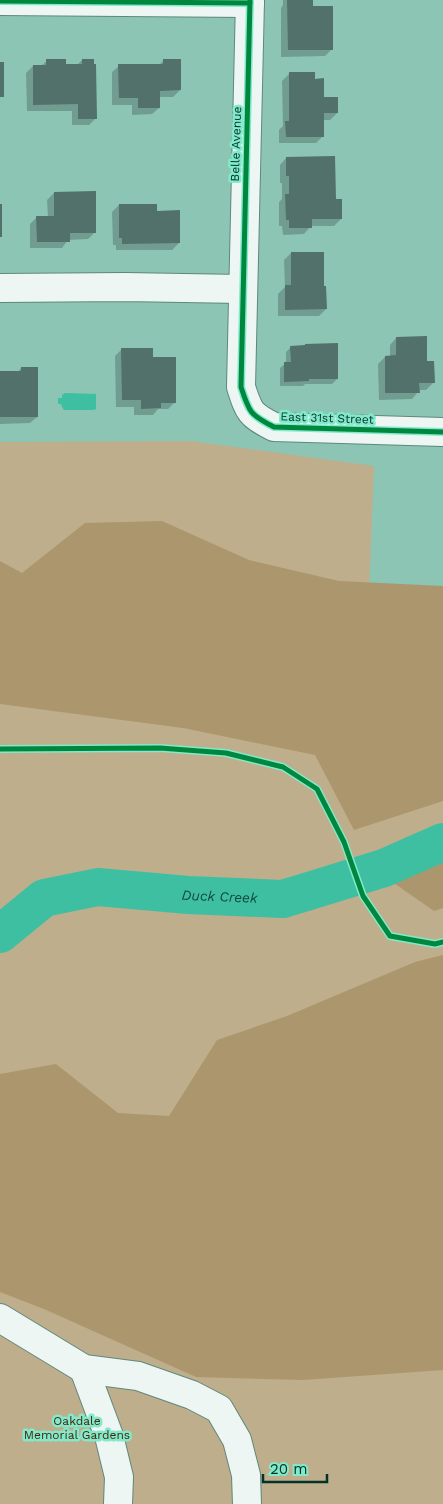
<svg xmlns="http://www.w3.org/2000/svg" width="443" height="1504" font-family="'Work Sans',sans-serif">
  <rect width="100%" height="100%" fill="#8cc5b4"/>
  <polygon fill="#bfae8b" points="191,441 374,466 369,593 443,594 443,1504 0,1504 0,442"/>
  <g fill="#ac966d">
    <polygon points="162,521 249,560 339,581 443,586 443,801 354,830 315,755 183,728 0,704 0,561 22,573 85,523"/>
    <polygon points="443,861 443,908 434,911 391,881"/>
    <polygon points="443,955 443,1370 303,1380 196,1377 44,1309 0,1292 0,1074 56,1064 118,1113 169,1116 217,1040 287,1016 415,962"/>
  </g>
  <polygon fill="#3fbfa2" points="65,393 96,394 96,409 94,410 64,410 62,407 61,404 58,404 58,398 62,398 62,395"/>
  <g fill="#0003">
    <polygon points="283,0 312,0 312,7 332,49 325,56 281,57 281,8 283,5"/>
    <polygon points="82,60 96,118 89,125 72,125 72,111 27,111 26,73 33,66 41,66 47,61 64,66 76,66"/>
    <polygon points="164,60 180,90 173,97 158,97 159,108 152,114 132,115 132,105 112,105 112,72 119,66 159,65"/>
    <polygon points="289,74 314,80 323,99 337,113 330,120 323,120 323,136 316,143 279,143 279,130 283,126 282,81"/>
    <polygon points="286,158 335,200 341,219 334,226 311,226 304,234 283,235 282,226 279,226 279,202 282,199 282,183 280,183 280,165"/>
    <polygon points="54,193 95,232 88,239 68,240 62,248 30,248 30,224 37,217 48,217 47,200"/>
    <polygon points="119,205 156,212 179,243 172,250 116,250 116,245 113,245 112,212"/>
    <polygon points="291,253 323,287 326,309 319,316 278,316 278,294 285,287 284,260"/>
    <polygon points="396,338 433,383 426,390 418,390 418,392 412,399 379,400 378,364 385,357 390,357 390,345"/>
    <polygon points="291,347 337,379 332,384 305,384 303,386 280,386 280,368 286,363 286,352"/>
    <polygon points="122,349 152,359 175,402 168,409 158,409 153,415 134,415 134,407 116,407 115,356"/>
    <polygon points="21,368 37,417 30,423 0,424 0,372 18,372"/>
  </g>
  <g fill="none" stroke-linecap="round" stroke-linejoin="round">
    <path stroke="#3fbfa2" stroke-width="38" id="s1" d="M0,934L44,898L98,887L188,895L283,899L384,868L443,842"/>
  </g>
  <g fill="#51716a">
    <polygon points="287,0 313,0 313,6 333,6 333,50 288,50"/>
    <polygon points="46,59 66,59 66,64 82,64 82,59 94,59 94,64 96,64 97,119 78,119 78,104 33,105 33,65 46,65"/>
    <polygon points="163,59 181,59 181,90 160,91 160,108 138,108 138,98 119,98 118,64 163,64"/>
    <rect x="0" y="62" width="4" height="35"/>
    <polygon points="289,72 315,72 315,79 324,78 324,97 338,97 338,113 324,113 324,137 286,137 285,121 289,121"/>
    <polygon points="335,156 336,199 342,199 342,219 312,219 312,228 289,228 289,220 286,220 285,194 289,194 289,176 286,176 286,157"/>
    <polygon points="96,191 96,233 70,233 70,242 37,242 36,216 54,216 54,192"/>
    <rect x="0" y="204" width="2" height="33"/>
    <polygon points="119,204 157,204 157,211 180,210 180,243 122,244 122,238 119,238"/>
    <polygon points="291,252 324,252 324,286 326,286 327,309 285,310 285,285 291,285"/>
    <polygon points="427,336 427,361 434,361 435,383 419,383 420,393 385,393 385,356 396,355 396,337"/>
    <polygon points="338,343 338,379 309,379 309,381 284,382 284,362 291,362 290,346 305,345 305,344"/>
    <polygon points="121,348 153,348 153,357 176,357 176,403 161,403 161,408 141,409 141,400 122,400"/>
    <polygon points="21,367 38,367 38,417 0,417 0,371 21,371"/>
  </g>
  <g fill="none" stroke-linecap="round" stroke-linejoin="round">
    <g stroke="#5e887c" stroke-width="30">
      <g id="minor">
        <path d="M250,0L241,387C249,412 250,415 274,427L443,432"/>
        <polyline points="0,1 250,3"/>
        <polyline points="0,288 125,287 242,289"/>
        <polyline points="0,1318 84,1369 138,1376 192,1395 219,1409 237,1440 246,1475 247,1504"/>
        <polyline points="84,1369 109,1436 119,1477 118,1504"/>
      </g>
    </g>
    <use href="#minor" stroke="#eef6f4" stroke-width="28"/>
    <g stroke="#82e9cb" stroke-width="8">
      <g id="cycleway">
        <path d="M250,0L241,387C249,412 250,415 274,427L443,432"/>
        <polyline points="0,1 250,3"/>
        <polyline points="0,749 160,748 226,753 283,767 317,789 344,842 363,896 390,936 435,944 443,942"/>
      </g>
    </g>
    <use href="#cycleway" stroke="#00873e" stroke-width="5"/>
  </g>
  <g text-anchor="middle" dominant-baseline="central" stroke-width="5" stroke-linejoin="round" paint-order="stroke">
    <g font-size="12" fill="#033328" stroke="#82e9cb">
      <text transform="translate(236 144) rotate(-88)">Belle Avenue</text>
      <text transform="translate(327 418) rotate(2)">East 31st Street</text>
    </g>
    <g font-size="12" fill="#48250c" stroke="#82e9cb">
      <text x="77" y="1421">Oakdale<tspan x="77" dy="14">Memorial Gardens</tspan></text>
    </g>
    <g font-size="14" font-style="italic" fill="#0f4b3d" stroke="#82e9cb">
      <text stroke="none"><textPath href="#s1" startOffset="234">Duck Creek</textPath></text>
    </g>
  </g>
  <path d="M263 1474v8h64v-8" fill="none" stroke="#033328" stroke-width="2.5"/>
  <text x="270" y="1474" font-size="15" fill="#033328" stroke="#82e9cb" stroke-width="4" paint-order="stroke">20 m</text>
</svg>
